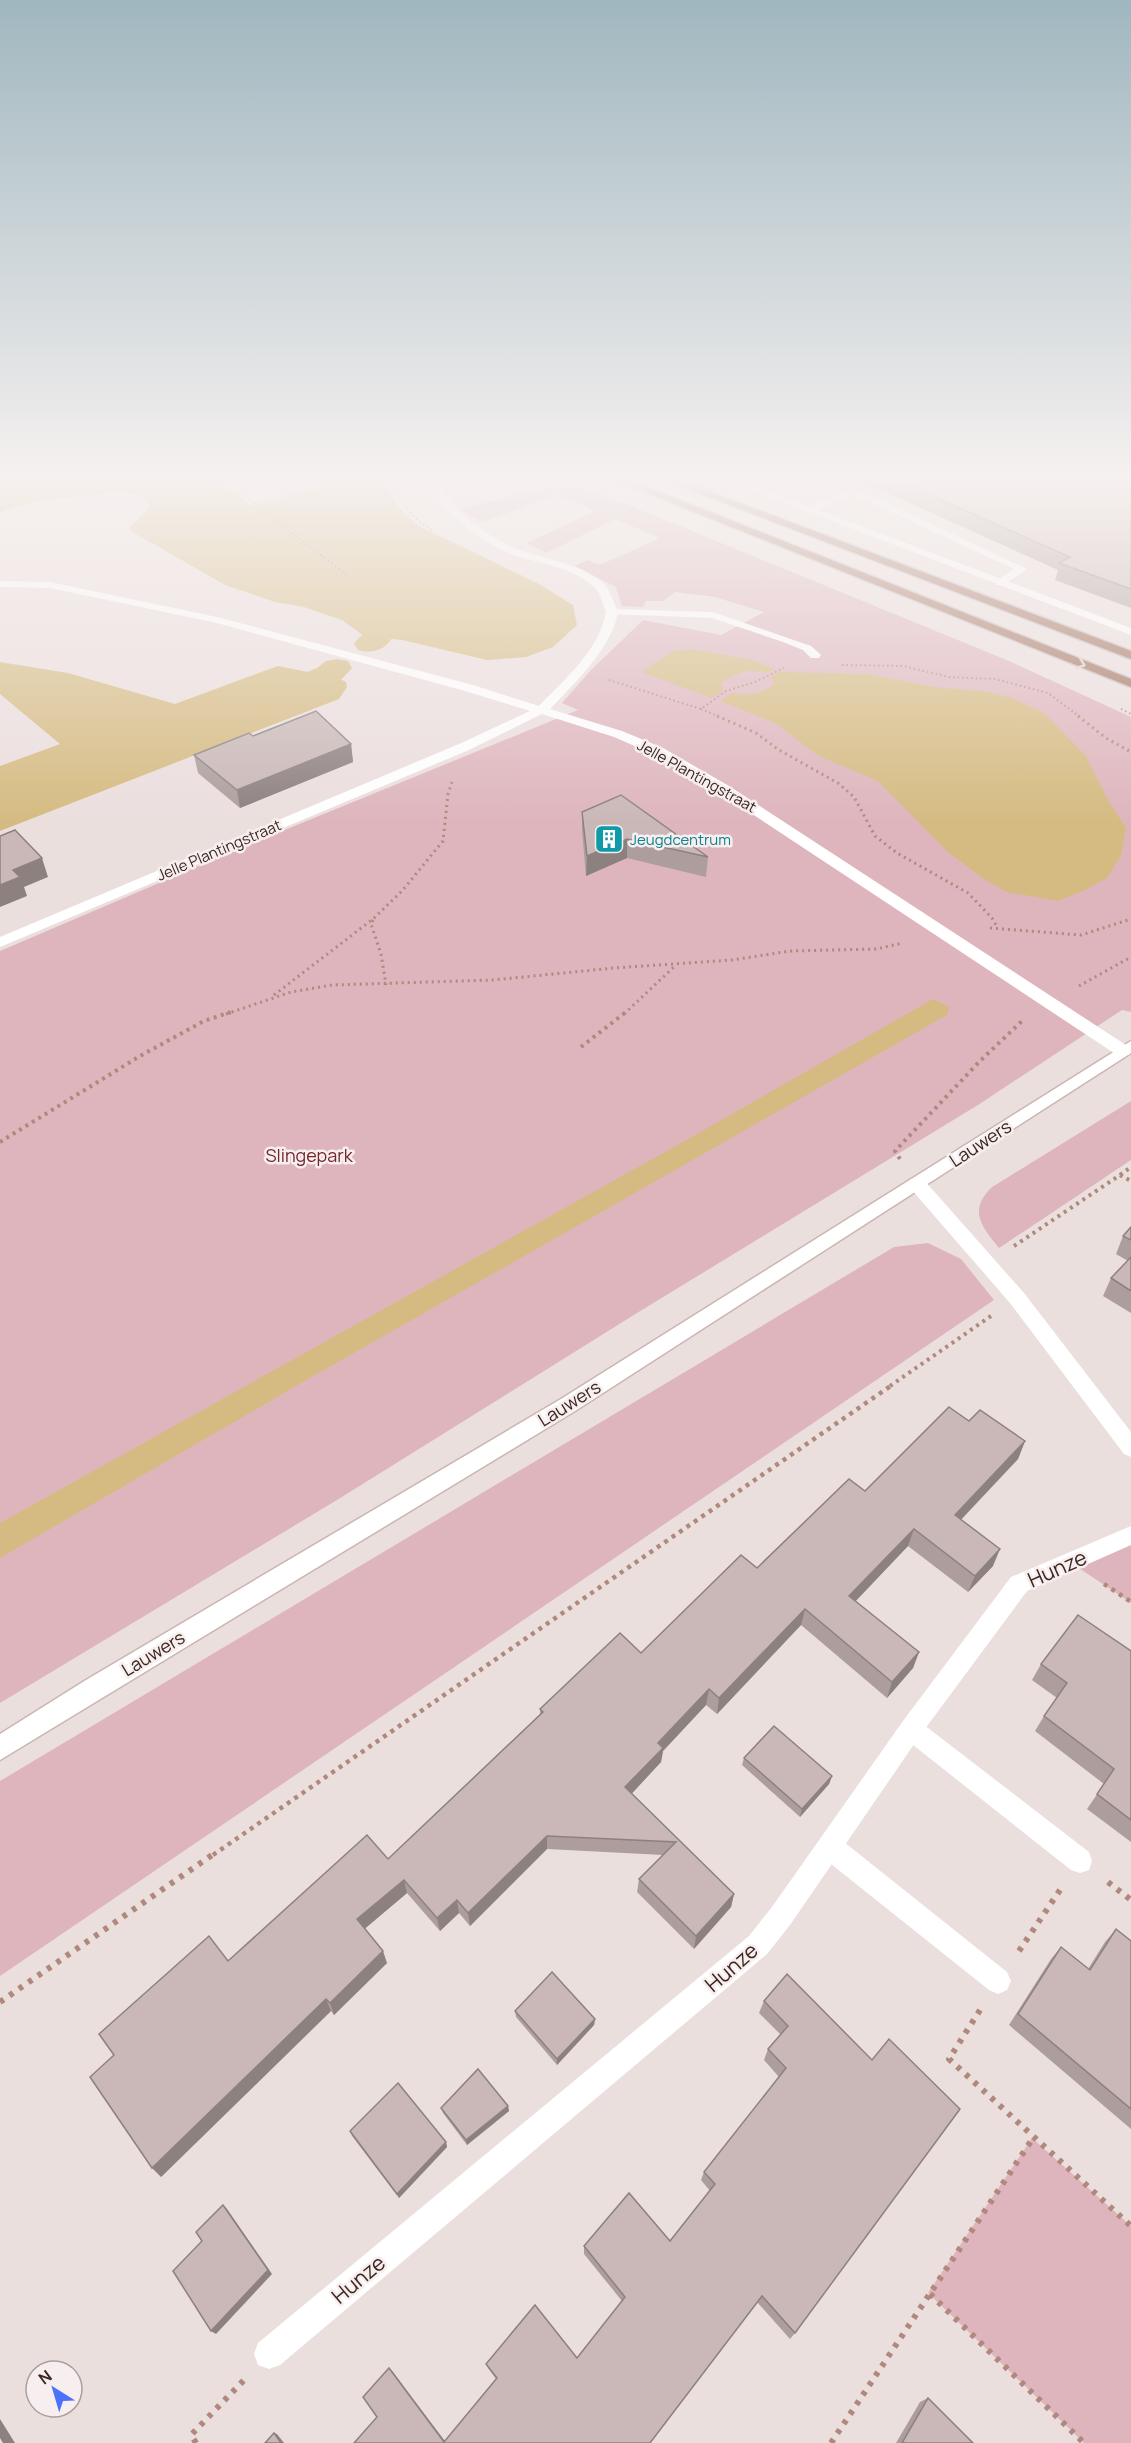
<svg xmlns="http://www.w3.org/2000/svg" width="1131" height="2443" font-family="Manrope,sans-serif">
  <rect width="100%" height="100%" fill="#ebdfde"/>
  <g fill="#deb5bd">
    <polygon points="533,481 570,481 1009,661 1131,717 1131,1012 1122,1010 978,1105 637,1313 337,1500 0,1703 0,951 248,845 578,710 562,703 592,669 643,620 721,635 764,612 715,597 675,592 663,601 646,601 643,607 622,606 616,587 575,566 587,560 600,565 660,538 615,519 546,553 527,543 595,511 557,495 482,522 460,510 542,487"/>
    <path d="M1131,1101V1160L999,1248C981,1226 968,1210 992,1187Z"/>
    <polygon points="928,1243 961,1259 994,1300 0,1976 0,1781 894,1247"/>
    <polygon points="1131,1535 1131,1603 1070,1562"/>
    <polygon points="1032,2138 1131,2226 1131,2443 1084,2443 928,2293"/>
  </g>
  <g fill="#d5bb81">
    <path d="M0,481H219L252,506L321,488L319,481H386C393,501 402,513 419,526L539,584L573,605L577,625L553,647L526,657L487,660L402,640L364,636L342,620L304,607L275,602L225,585L131,531L130,527L150,507V504L141,495L118,492L36,501L0,512Z"/>
    <path d="M692,649L753,660L775,669C761,676 762,670 750,671C740,671 729,678 721,683L723,690L712,698L641,672L675,650Z"/>
    <polygon points="0,662 68,673 175,704 278,666 338,678 346,682 347,687 339,699 0,831 0,766 60,744 0,694"/>
    <path d="M781,672L866,674L935,687L989,692L1013,698L1044,713L1085,755L1108,800L1126,828L1121,855L1107,878L1083,891L1058,901L1007,892L982,878L947,851L878,781L819,756L775,723L720,701L731,693C747,695 763,695 775,683L770,677Z"/>
    <polygon points="933,999 949,1007 947,1015 303,1382 0,1558 0,1523 683,1142"/>
  </g>
  <g fill="none" stroke-linecap="round" stroke-linejoin="round">
    <g fill="#d5bb81" fill-rule="evenodd">
      <path d="M378,628L389,631L393,637C384,650 374,654 358,650L354,644C360,635 367,631 378,628Z"/>
      <polygon points="337,659 348,661 352,668 339,682 269,710 258,707 253,700 258,693 317,668 326,661"/>
    </g>
    <g stroke="#cbb5b1" stroke-width="3">
      <polygon id="secondary" points="1131,1041 1131,1053 575,1411 0,1760 0,1734 86,1680 561,1399"/>
    </g>
    <g stroke="#c4bebc" stroke-width="3">
      <g id="primary">
        <polygon points="617,481 632,481 1131,679 1131,687"/>
        <polygon points="667,481 682,481 1131,651 1131,659"/>
      </g>
    </g>
    <g stroke="#b1887c" stroke-width="2" stroke-dasharray="1.5 3" stroke-linecap="butt">
      <polyline points="224,481 348,576"/>
      <path d="M392,481C401,502 412,519 432,530"/>
      <polyline points="578,481 597,489"/>
      <polyline points="254,503 317,487 315,481"/>
      <polyline points="842,665 903,666 949,677 995,679 1048,693 1080,717"/>
      <polyline points="609,680 701,709 726,691 755,682 784,668"/>
      <polyline points="701,709 720,717"/>
      <polyline points="1121,709 1131,714"/>
    </g>
    <g stroke="#b1887c" stroke-width="3" stroke-dasharray="2 4" stroke-linecap="butt">
      <polyline points="717,716 756,733 779,750 838,783 854,797 875,836 897,853 968,893 992,918 997,927"/>
      <polyline points="1078,716 1106,738 1131,752"/>
      <polyline points="373,920 371,924 381,954 386,985"/>
      <polyline points="990,928 1081,935 1131,919"/>
      <polyline points="1079,986 1131,957"/>
      <polyline points="274,995 373,919 402,891 443,841 448,794 452,782"/>
      <polyline points="226,1014 291,992 332,985 493,980 614,968 732,960 790,951 876,949 903,943"/>
      <polyline points="624,1014 676,965"/>
    </g>
    <g stroke="#b1887c" stroke-width="4" stroke-dasharray="3 4.5" stroke-linecap="butt">
      <polyline points="581,1047 626,1012"/>
      <polyline points="0,1142 140,1056 204,1021 231,1012"/>
      <polyline points="900,1159 895,1151 979,1062 1022,1021"/>
      <polyline points="1120,1175 1131,1167"/>
      <polyline points="1014,1246 1120,1175 1131,1181"/>
      <polyline points="890,1386 991,1316"/>
    </g>
    <g stroke="#b1887c" stroke-width="4.5" stroke-dasharray="4 5" stroke-linecap="butt">
      <polyline points="1104,1584 1131,1602"/>
      <polyline points="213,1855 892,1385"/>
    </g>
    <g stroke="#b1887c" stroke-width="6" stroke-dasharray="4.5 7" stroke-linecap="butt">
      <polyline points="1108,1882 1131,1900"/>
      <polyline points="1019,1951 1060,1890"/>
      <polyline points="0,2002 215,1853"/>
      <polyline points="980,2010 949,2059 1131,2226"/>
      <polyline points="930,2294 1084,2443"/>
      <polyline points="196,2443 191,2435 245,2379"/>
      <polyline points="831,2443 1033,2138"/>
    </g>
    <g fill="#fff" fill-rule="evenodd">
      <polygon points="850,489 858,489 1027,569 1004,585 996,585 996,581 1014,569 854,495 811,512 802,510"/>
      <polygon points="612,609 713,612 811,646 821,655 819,658 811,658 803,650 783,642 712,618 608,614 608,610"/>
      <polygon points="911,1718 919,1721 1089,1852 1092,1861 1089,1870 1080,1873 1071,1870 903,1737 899,1729 903,1721"/>
      <polygon points="830,1835 839,1838 1007,1972 1011,1981 1007,1990 998,1994 989,1990 821,1856 818,1847 821,1838"/>
    </g>
    <g fill="#fff" fill-rule="evenodd">
      <path d="M425,481H435C455,510 480,532 512,547C542,560 577,561 603,583C610,589 614,604 618,612C612,648 574,684 550,709L622,731L663,748L729,786L1129,1047L1131,1051L1129,1055H1117L719,792L653,754L614,737L542,714L469,750L0,947V937L459,744L530,711L465,691L217,623L50,588L0,587V581L50,582L217,617L473,685L539,706C564,680 600,649 606,612C603,605 600,592 594,587C570,564 533,564 504,551C470,534 446,512 425,481Z"/>
      <polygon points="727,481 742,481 1131,628 1131,635"/>
      <polygon points="917,1178 923,1179 1024,1293 1131,1432 1131,1457 1124,1454 1010,1303 911,1189 908,1184 911,1179"/>
      <polygon points="1131,1526 1131,1545 1027,1591 919,1737 790,1925 767,1954 280,2365 269,2369 258,2365 254,2354 258,2343 749,1936 772,1907 903,1721 1011,1577"/>
    </g>
    <use href="#secondary" fill="#fff" fill-rule="evenodd"/>
    <use href="#primary" fill="#a4725f" fill-rule="evenodd"/>
  </g>
  <g fill="#ad9e9d">
    <polygon points="861,481 1131,481 1131,608 1055,580 1058,570"/>
    <polygon points="351,744 353,762 240,808 198,773 194,755"/>
    <polygon points="582,812 708,857 706,877 627,858 586,876 582,831"/>
    <polygon points="1131,1227 1131,1313 1103,1296 1111,1278 1128,1261 1116,1254 1123,1236"/>
    <polygon points="969,1421 1025,1441 1018,1459 961,1520 993,1566 968,1592 908,1546 856,1601 919,1652 913,1668 887,1698 801,1625 717,1714 706,1705 663,1751 661,1762 631,1794 734,1894 731,1907 694,1949 637,1892 639,1879 663,1855 547,1849 470,1926 459,1913 440,1931 407,1893 365,1928 387,1963 334,2015 331,2011 161,2177 228,1961 388,1859 540,1714 540,1709 641,1653 865,1491"/>
    <polygon points="1131,1651 1131,1842 1087,1809 1104,1784 1035,1731 1044,1716 1057,1698 1032,1680 1041,1664"/>
    <polygon points="744,1758 832,1776 829,1784 800,1817 742,1765"/>
    <polygon points="1116,1929 1131,1941 1131,2129 1009,2025 1051,1959 1061,1947 1088,1969 1105,1942"/>
    <polygon points="787,1974 795,2333 790,2339 757,2302 650,2443 354,2443 377,2417 389,2368 445,2441 496,2379 488,2368 486,2364 577,2358 622,2301 584,2254 584,2246 670,2241 710,2191 701,2180 704,2172 779,2077 764,2060 768,2049 781,2035 759,2013 764,2001"/>
    <polygon points="515,2011 595,2019 594,2025 557,2065 516,2017"/>
    <polygon points="508,2106 509,2111 467,2145 443,2113 441,2108"/>
    <polygon points="350,2131 446,2142 447,2147 399,2198 352,2136"/>
    <polygon points="928,2398 973,2443 896,2443 920,2402"/>
  </g>
  <g fill="#8d8180">
    <polygon points="351,744 353,762 240,808 237,790"/>
    <polygon points="627,839 627,858 586,876 587,856"/>
    <polygon points="42,858 48,877 24,887 27,896 0,907 0,885 13,870"/>
    <polygon points="1025,1441 1018,1459 949,1532 955,1515"/>
    <polygon points="914,1529 908,1546 845,1612 849,1596"/>
    <polygon points="1000,1549 993,1566 968,1592 975,1576"/>
    <polygon points="805,1609 801,1625 717,1714 719,1698"/>
    <polygon points="919,1652 913,1668 887,1698 892,1682"/>
    <polygon points="709,1689 706,1705 663,1751 661,1762 624,1802 625,1787 658,1743"/>
    <polygon points="832,1776 829,1784 800,1817 802,1809"/>
    <polygon points="547,1836 547,1849 470,1926 468,1913"/>
    <polygon points="404,1880 407,1893 361,1932 357,1919"/>
    <polygon points="734,1894 731,1907 694,1949 696,1936"/>
    <polygon points="457,1900 459,1913 440,1931 437,1918"/>
    <polygon points="383,1951 387,1963 334,2015 330,2003"/>
    <polygon points="326,1999 331,2011 161,2177 152,2168"/>
    <polygon points="595,2019 594,2025 557,2065 557,2059"/>
    <polygon points="508,2106 509,2111 467,2145 466,2140"/>
    <polygon points="446,2142 447,2147 399,2198 397,2194"/>
    <polygon points="223,2205 227,2209 272,2274 216,2334 211,2331"/>
    <polygon points="389,2368 393,2372 446,2443 444,2442"/>
    <polygon points="0,2419 15,2443 3,2443 0,2438"/>
    <polygon points="274,2433 277,2434 284,2443 281,2443"/>
  </g>
  <g fill="#c9b8b7" stroke="#8d8180" stroke-width="1.5">
    <polygon points="899,481 1131,481 1131,589 1059,563 1070,557"/>
    <polygon points="316,711 351,744 237,790 194,755 249,733 253,736"/>
    <polygon points="621,795 708,857 627,839 587,856 582,812"/>
    <polygon points="15,830 42,858 13,870 20,877 0,885 0,836"/>
    <polygon points="1131,1227 1131,1240 1123,1236"/>
    <polygon points="1131,1257 1131,1291 1111,1278"/>
    <polygon points="949,1407 969,1421 980,1410 1025,1441 955,1515 1000,1549 975,1576 914,1529 849,1596 919,1652 892,1682 805,1609 719,1698 709,1689 658,1743 663,1748 625,1787 734,1894 696,1936 639,1879 676,1842 547,1836 468,1913 457,1900 437,1918 404,1880 357,1919 383,1951 330,2003 326,1999 152,2168 90,2077 114,2055 99,2034 209,1936 228,1961 367,1835 388,1859 543,1712 540,1709 620,1633 641,1653 741,1555 757,1568 849,1479 865,1491"/>
    <polygon points="1078,1615 1131,1651 1131,1820 1097,1794 1114,1769 1044,1716 1067,1683 1041,1664"/>
    <polygon points="774,1726 832,1776 802,1809 744,1758"/>
    <polygon points="1116,1929 1131,1941 1131,2109 1018,2014 1061,1947 1090,1970"/>
    <polygon points="552,1972 595,2019 557,2059 515,2011"/>
    <polygon points="787,1974 872,2060 889,2039 960,2109 795,2333 762,2296 650,2443 354,2443 377,2417 363,2397 389,2368 444,2442 497,2378 486,2364 535,2305 577,2358 625,2297 584,2246 629,2193 670,2241 715,2184 704,2172 786,2068 768,2049 788,2026 764,2001"/>
    <polygon points="478,2069 508,2106 466,2140 441,2108"/>
    <polygon points="398,2083 446,2142 397,2194 350,2131"/>
    <polygon points="223,2205 268,2270 211,2331 173,2271 202,2241 196,2232"/>
    <polygon points="928,2398 973,2443 902,2443"/>
    <polygon points="274,2433 281,2443 265,2443"/>
  </g>
  <defs><path id="oneway-chevron" d="M-2-3.5L2.5 0L-2 3.5" fill="none" stroke-width="1.6" stroke-linecap="round" stroke-linejoin="round" transform="scale(1.5)"/></defs>
  <use stroke="#e2d0cb" href="#oneway-chevron" transform="translate(1081 664) rotate(21)"/>
  <linearGradient id="sky" x2="0" y2="1"><stop stop-color="#a0b7bf"/><stop offset="0.58" stop-color="#f6f1f0"/><stop offset="1" stop-color="#f6f1f0" stop-opacity="0"/></linearGradient>
  <rect width="1131" height="823" fill="url(#sky)"/>
  <defs>
    <g id="building-square" transform="scale(1.5)"><rect x="-9" y="-9" width="18" height="18" rx="4" fill="#0f9aa8" stroke="#f7efef"/><path d="M-4-6H4V6H1V3H-1V6H-4ZM-2.5-4.3h1.7v1.8h-1.7ZM.8-4.3h1.7v1.8H.8ZM-2.5-1h1.7V.8h-1.7ZM.8-1h1.7V.8H.8Z" fill="#fff"/></g>
  </defs>
  <g fill-rule="evenodd">
    <use href="#building-square" x="609" y="839"/>
  </g>
  <g text-anchor="middle" dominant-baseline="central" stroke-width="5" stroke-linejoin="round" paint-order="stroke">
    <g font-size="15" fill="#3c261e" stroke="#f7efef">
      <text transform="translate(697 776) rotate(29)">Jelle Plantingstraat</text>
      <text transform="translate(219 850) rotate(-23)">Jelle Plantingstraat</text>
    </g>
    <g font-size="15" fill="#0d838f" stroke="#f7efef" text-anchor="start">
      <text x="630" y="839">Jeugdcentrum</text>
    </g>
    <g font-size="18" fill="#3c261e" stroke="#f7efef">
      <text transform="translate(980 1143) rotate(-33)">Lauwers</text>
      <text transform="translate(569 1403) rotate(-32)">Lauwers</text>
      <text transform="translate(153 1653) rotate(-31)">Lauwers</text>
    </g>
    <g font-size="18" fill="#75262c" stroke="#f7efef">
      <text x="309" y="1155">Slingepark</text>
    </g>
    <g font-size="21" fill="#3c261e" stroke="#f7efef">
      <text transform="translate(1057 1568) rotate(-24)">Hunze</text>
      <text transform="translate(731 1967) rotate(-41)">Hunze</text>
      <text transform="translate(358 2279) rotate(-40)">Hunze</text>
    </g>
  </g>
  <g transform="translate(54 2389) rotate(323)"><circle r="28" fill="#f7efef" stroke="#ac9f9b" stroke-width="1.5"/>
  <path d="M0-4.5L10 22L0 15L-10 22Z" fill="#4c72fb"/>
  <text y="-9" font-size="16" font-weight="bold" text-anchor="middle" fill="#3c261e">N</text>
  </g>
</svg>
